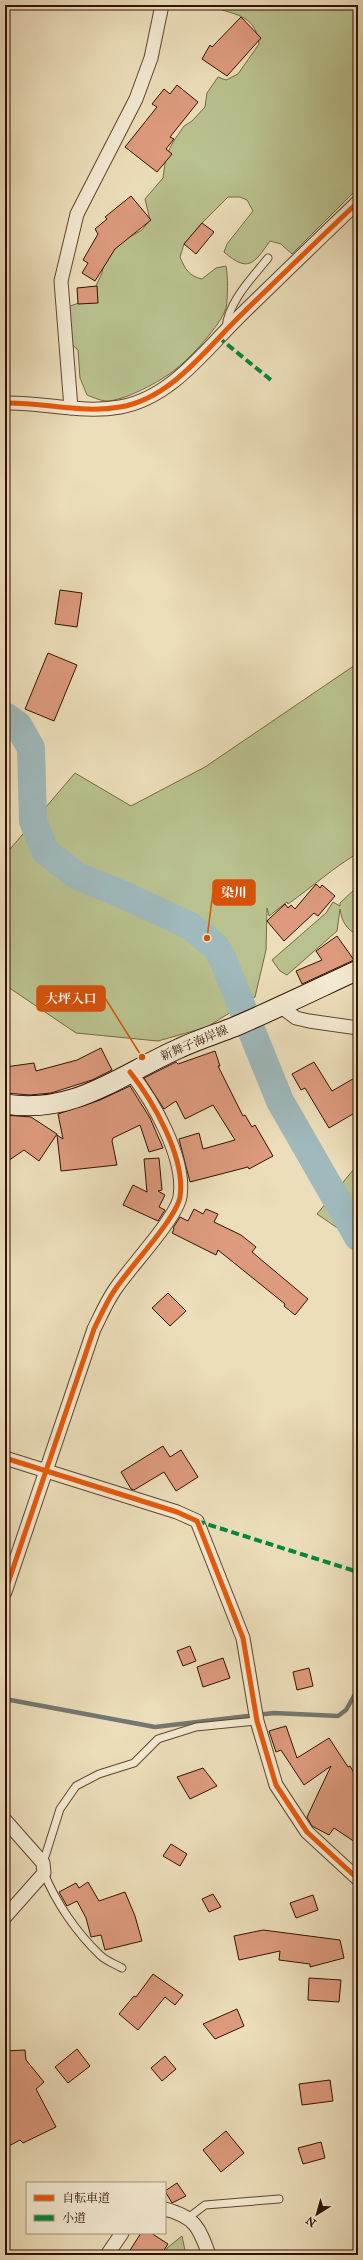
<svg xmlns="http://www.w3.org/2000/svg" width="363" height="2260" font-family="'IM FELL Great Primer','Noto Serif JP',serif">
  <rect width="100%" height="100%" fill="#ecdeba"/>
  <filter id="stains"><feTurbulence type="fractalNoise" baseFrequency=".005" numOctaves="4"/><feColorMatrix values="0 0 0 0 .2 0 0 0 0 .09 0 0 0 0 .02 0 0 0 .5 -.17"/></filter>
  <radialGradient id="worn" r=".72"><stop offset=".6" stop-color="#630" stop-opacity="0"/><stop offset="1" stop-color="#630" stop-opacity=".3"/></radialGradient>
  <g fill="#b9c18e" stroke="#766a47">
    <path d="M209,5H358V188L292,254L281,244L270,241C254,264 248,273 224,252L227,244L253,211L247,200L240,197H228L202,223L184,244L180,257C185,269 189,276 202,279L216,268L226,266C228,276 228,297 226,308C221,325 190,358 176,369C163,380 123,402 105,401C99,400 92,397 87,395L80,378L78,350L70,343L67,307L85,301L94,290L102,273L105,257L121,242L142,230L150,220L145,199L163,178L166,156L173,142L184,126L192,121L205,107L207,93L218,77L226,80L238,74L259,44C255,12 233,16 209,5Z"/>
    <path d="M358,663V853C333,868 312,887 288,904L287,902L269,916L267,908L266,950L255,997L207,1027L158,1041L76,1033L8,987L5,976V855L75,773L131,806L205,767Z"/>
    <path d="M357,887L358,935C346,929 342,922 340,909L337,931L287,975L280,971L272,960L326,913L333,902L340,906V903Z"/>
    <polygon points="358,1164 358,1242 317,1214"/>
    <polygon points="182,2236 186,2255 165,2255 167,2248"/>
  </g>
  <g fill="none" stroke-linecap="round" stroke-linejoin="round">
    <polyline stroke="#737771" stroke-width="4.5" points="5,1699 155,1727 274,1713 338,1716 346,1710 358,1689"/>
    <polyline stroke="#9fb9bc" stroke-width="28" points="5,716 18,725 31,748 33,821 45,851 77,876 126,896 190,926 216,947 223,960 280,1101 358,1237"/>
  </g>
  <g fill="#dd9a7d" stroke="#321300">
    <polygon points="241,17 261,38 227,76 202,59 210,45 212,47"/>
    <polygon points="177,85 198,102 170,137 174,139 166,149 172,154 157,172 125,147 157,107 152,104 164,89 170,94"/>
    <polygon points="131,196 151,220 115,249 95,281 82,273 88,263 83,260 98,234 95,229 107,219 105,217"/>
    <polygon points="202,223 214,232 196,254 184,244"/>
    <polygon points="97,286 98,303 78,304 77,288"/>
    <polygon points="60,590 82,593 77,627 55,624"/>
    <polygon points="48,653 77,665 54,721 25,709"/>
    <polygon points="316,884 320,888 322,885 335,896 318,916 314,913 284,941 267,921 285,904 288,908 291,905 295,909"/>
    <polygon points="337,936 354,960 302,984 296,971 322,960 316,951"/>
    <polygon points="101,1048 112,1070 92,1080 51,1093 30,1095 5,1093 5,1067 34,1063 36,1071 77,1060"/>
    <polygon points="215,1051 220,1066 218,1066 243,1116 245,1115 252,1127 255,1125 273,1156 249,1169 248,1167 190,1182 179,1139 199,1133 203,1149 235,1140 213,1105 185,1119 176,1101 164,1109 144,1078 176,1062 178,1064"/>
    <polygon points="314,1062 332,1091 358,1076 358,1111 329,1128 305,1088 301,1090 292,1074"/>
    <polygon points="130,1086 150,1118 163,1148 149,1152 140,1125 113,1138 112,1141 117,1165 61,1171 57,1135 63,1139 58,1114 100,1100"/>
    <polygon points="5,1115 31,1117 57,1134 39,1161 24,1150 5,1163"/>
    <polygon points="159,1158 162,1190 158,1191 165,1195 159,1207 165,1210 158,1221 123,1205 133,1185 147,1192 144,1159"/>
    <polygon points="194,1209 203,1214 206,1209 218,1214 214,1222 241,1235 256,1247 252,1252 308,1299 295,1315 284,1306 285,1304 218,1250 216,1255 172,1233 174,1229 173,1228 180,1217 188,1221"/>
    <polygon points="168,1293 186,1311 170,1326 152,1308"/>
    <polygon points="163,1446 170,1457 181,1450 198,1477 176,1491 164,1472 134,1490 131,1489 121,1472"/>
    <polygon points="190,1646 196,1661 183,1666 177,1651"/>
    <polygon points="223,1658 230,1678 203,1687 197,1667"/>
    <polygon points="309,1668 313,1686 297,1690 293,1672"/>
    <polygon points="286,1726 297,1758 329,1738 348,1767 350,1766 358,1780 358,1844 334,1828 329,1835 312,1826 307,1817 331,1766 304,1785 281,1750 276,1752 269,1731"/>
    <polygon points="203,1768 217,1786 190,1799 177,1777"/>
    <polygon points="171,1844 187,1854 180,1866 163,1856"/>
    <polygon points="88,1882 99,1901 125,1892 135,1916 142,1941 105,1950 101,1935 91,1937 86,1918 77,1901 67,1906 59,1892 76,1883 79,1888"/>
    <polygon points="213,1894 221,1907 209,1912 202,1899"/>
    <polygon points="313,1895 318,1910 296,1918 290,1903"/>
    <polygon points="263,1930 340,1940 344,1958 310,1967 310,1964 279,1960 280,1951 239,1960 234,1936"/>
    <polygon points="153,1974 183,1995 175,2005 165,1997 138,2030 119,2014 134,1996 136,1997"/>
    <polygon points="309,1978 341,1980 339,2002 308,2000"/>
    <polygon points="237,2009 244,2026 215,2039 203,2024"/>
    <polygon points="77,2049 90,2066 68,2083 55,2067"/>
    <polygon points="25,2050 26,2060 44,2082 36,2089 56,2127 23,2143 20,2140 5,2148 5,2094 9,2102 5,2051"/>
    <polygon points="165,2056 176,2069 162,2081 151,2068"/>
    <polygon points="330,2080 333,2101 302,2105 299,2084"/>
    <polygon points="226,2131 244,2153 221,2172 203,2150"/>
    <polygon points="321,2142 325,2158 303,2164 298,2148"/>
    <polygon points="177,2183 186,2196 172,2203 165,2191"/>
    <polygon points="141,2233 151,2233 168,2244 161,2255 127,2255"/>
  </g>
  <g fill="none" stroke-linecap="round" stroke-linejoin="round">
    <g stroke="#60462e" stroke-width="9">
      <g id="service">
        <path d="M226,328C228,302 252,278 268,258"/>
        <polyline points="43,1863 60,1809 76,1786 99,1774 134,1763 158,1739 196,1727 257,1721"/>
        <path d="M44,1873C56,1903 77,1933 100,1955C106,1961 115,1964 122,1968"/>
        <polyline points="188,2218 205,2205 279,2199"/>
      </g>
    </g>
    <g stroke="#60462e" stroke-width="15">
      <g id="minor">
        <path d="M5,403C43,402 82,414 120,407C173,398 208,346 245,311C282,275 320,238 358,202"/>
        <polyline points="71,408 61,281 77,214 136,99 151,58 162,5"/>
        <polyline points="280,1006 296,1018 309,1021 358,1028"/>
        <polyline points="5,1458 177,1512 197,1521 243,1638 257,1721 276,1785 307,1832 358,1879"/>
        <path d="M5,1592L94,1329C100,1317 106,1303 114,1291C128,1269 176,1219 180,1197C186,1158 153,1101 130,1072"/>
        <polyline points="5,1820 43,1863 44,1873 5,1917"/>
        <path d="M165,2209C195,2217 199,2227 209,2255"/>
        <polyline points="107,2255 122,2233"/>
      </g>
    </g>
    <g stroke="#321300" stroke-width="21">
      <path id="secondary" d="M5,1104C75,1115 119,1075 180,1048C197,1040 216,1034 234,1027C276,1009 317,989 358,970"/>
    </g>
    <use href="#service" stroke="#f3ead2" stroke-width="7"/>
    <use href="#minor" stroke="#f3ead2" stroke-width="13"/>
    <use href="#secondary" stroke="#f3ead2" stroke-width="19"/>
    <g stroke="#00873e" stroke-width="4" stroke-dasharray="8 4" stroke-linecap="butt">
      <polyline points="218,337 271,380"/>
      <polyline points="197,1521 358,1572"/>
    </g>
    <g stroke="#f3ead2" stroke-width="8">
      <g id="cycleway">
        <path d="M5,403C43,402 82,414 120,407C173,398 208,346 245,311C282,275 320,238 358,202"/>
        <polyline points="5,1458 177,1512 197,1521 243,1638 257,1721 276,1785 307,1832 358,1879"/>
        <path d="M5,1592L94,1329C100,1317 106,1303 114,1291C128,1269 176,1219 180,1197C186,1158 153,1101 130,1072"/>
      </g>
    </g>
    <use href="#cycleway" stroke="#e8590c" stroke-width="5"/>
  </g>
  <g text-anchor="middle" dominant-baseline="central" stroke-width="3" stroke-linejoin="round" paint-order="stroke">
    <g font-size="12" fill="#321300" stroke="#f3ead2">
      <text transform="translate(194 1043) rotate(-23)">新舞子海岸線</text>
    </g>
  </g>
  <path fill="none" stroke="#d6520b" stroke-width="1.5" d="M207 938L213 892M142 1057L105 998"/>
  <g fill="#d6520b" stroke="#f3ead2" stroke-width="1.5">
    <circle cx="207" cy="938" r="4"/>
    <circle cx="142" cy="1057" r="4"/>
  </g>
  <g fill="#d6520b" stroke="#d6520b" stroke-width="1.5">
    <rect x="213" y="880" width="42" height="25" rx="4"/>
    <rect x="37" y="986" width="68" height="25" rx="4"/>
  </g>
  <g font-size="13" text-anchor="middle" font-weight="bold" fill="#fff">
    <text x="234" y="897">染川</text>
    <text x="71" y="1003">大坪入口</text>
  </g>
  <rect width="363" height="2260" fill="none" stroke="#ecdeba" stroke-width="20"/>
  <rect x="6" y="6" width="351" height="2248" fill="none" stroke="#321300" stroke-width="2"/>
  <rect x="10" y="10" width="343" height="2240" fill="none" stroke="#321300"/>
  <rect x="26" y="2182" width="140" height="52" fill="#f3ead2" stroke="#a6947e"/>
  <rect x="34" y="2195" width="20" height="6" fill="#e8590c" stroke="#a6947e"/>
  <text x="62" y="2202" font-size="12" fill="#321300">自転車道</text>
  <rect x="34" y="2215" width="20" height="6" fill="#00873e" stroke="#a6947e"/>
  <text x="62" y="2222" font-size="12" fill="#321300">小道</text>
  <g transform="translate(317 2214) rotate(217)" stroke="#f3ead2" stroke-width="3" paint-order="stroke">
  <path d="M0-3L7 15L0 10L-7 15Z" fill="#321300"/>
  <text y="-6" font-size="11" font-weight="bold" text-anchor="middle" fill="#321300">N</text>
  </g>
  <rect width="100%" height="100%" filter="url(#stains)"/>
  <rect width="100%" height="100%" fill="url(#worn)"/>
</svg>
